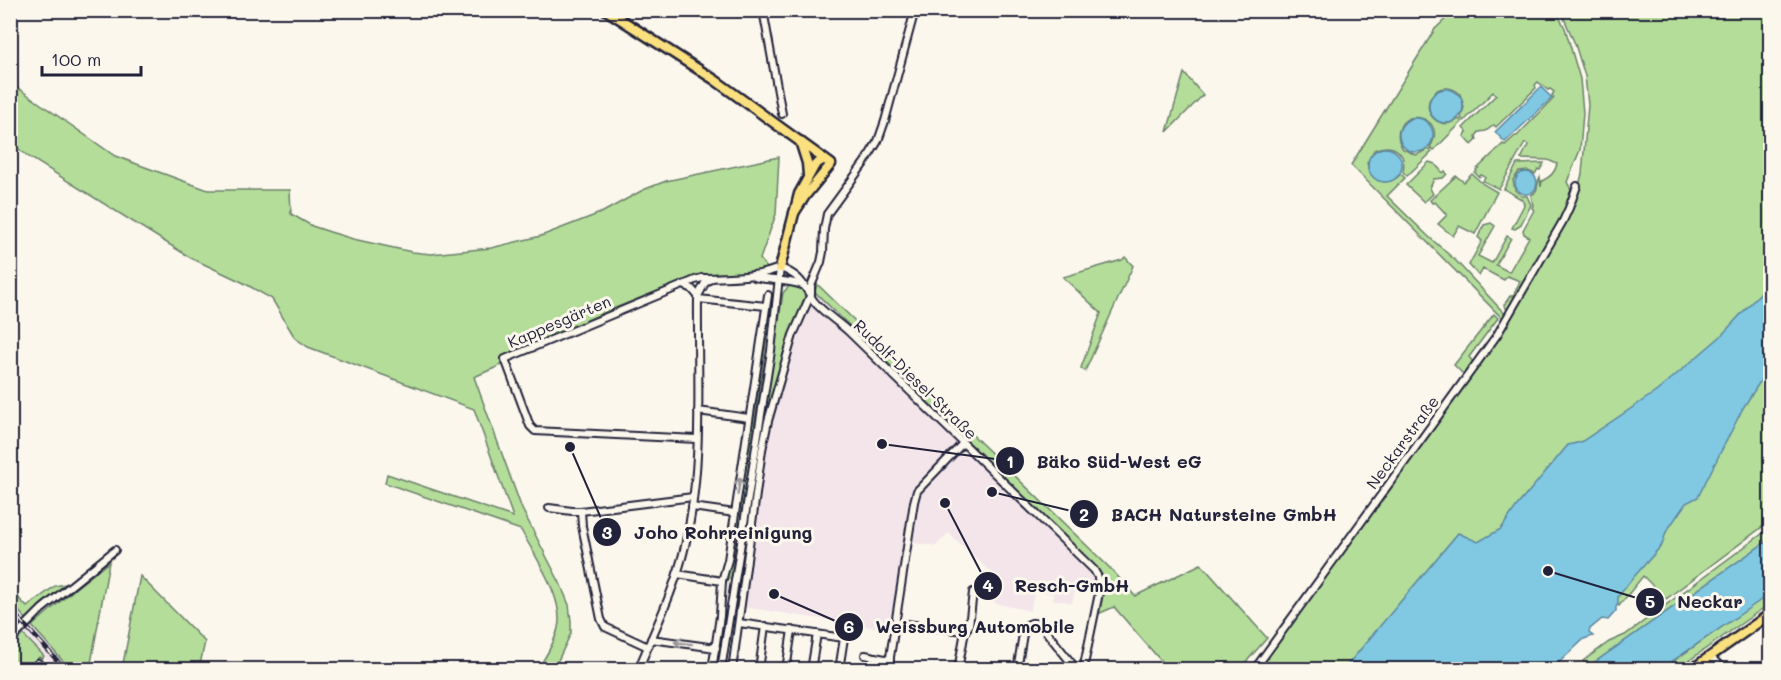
<svg xmlns="http://www.w3.org/2000/svg" width="1781" height="680" font-family="Mali,sans-serif">
  <rect width="100%" height="100%" fill="#fbf7ec"/>
  <filter id="ink" filterUnits="userSpaceOnUse"><feTurbulence type="fractalNoise" baseFrequency=".0167" numOctaves="2"/><feDisplacementMap in="SourceGraphic" scale="12" xChannelSelector="R" yChannelSelector="G"/><feConvolveMatrix kernelMatrix="1 2 1 2 8 2 1 2 1" color-interpolation-filters="sRGB"/></filter>
  <g filter="url(#ink)">
    <g fill="#f3e5ea">
      <polygon points="807,292 815,292 1086,557 1101,578 1101,595 1075,590 1072,603 1053,599 1053,594 1035,590 1030,611 994,603 998,578 948,533 936,546 907,542 891,630 743,607 761,447 790,334"/>
      <polygon points="10,603 32,626 70,669 56,669 19,630 11,621"/>
    </g>
    <g fill="#b4dd9a" stroke="#6b806a" stroke-width="1.5">
      <path d="M1454,11H1556L1565,28L1580,79L1583,113L1580,150L1567,182C1568,184 1570,187 1571,190C1572,204 1518,293 1508,311L1504,305L1510,296H1513L1520,281L1507,276L1504,280L1483,269L1479,276L1469,265L1482,241L1478,237L1484,225L1491,223L1495,226L1478,256L1492,263L1507,236L1511,238L1496,265L1509,272L1529,237L1524,234L1523,230L1534,210L1532,208L1533,205L1531,195C1540,191 1536,183 1540,177L1541,187L1542,181C1550,177 1555,173 1557,164L1548,160L1521,159L1528,145L1525,143L1499,189L1483,181L1485,177L1481,175L1479,177L1475,173L1477,171L1476,170L1503,144L1505,145L1515,136H1517C1529,123 1542,111 1554,98L1552,95L1554,92L1550,89L1548,90L1538,82L1535,85L1536,88L1496,127L1494,125L1486,131L1479,132L1476,136L1477,140L1472,145L1464,136L1467,132L1463,128L1496,95L1493,92L1464,121L1461,118L1464,107L1460,94C1437,74 1416,108 1437,121C1444,125 1452,124 1459,119L1462,122L1434,150L1430,147C1448,120 1406,105 1399,130C1397,137 1399,143 1403,149L1416,155L1429,149L1432,152L1407,176L1403,172C1407,151 1392,142 1374,150L1367,163C1370,182 1387,188 1401,174L1405,178L1387,196L1428,236L1456,261L1505,314L1502,318L1351,165L1435,29Z"/>
      <polygon points="1561,11 1770,11 1770,521 1666,599 1643,576 1619,606 1555,553 1453,669 1257,670 1278,644 1499,336 1518,305 1574,204 1582,174 1588,105 1585,76 1575,44"/>
      <polygon points="1184,73 1203,95 1167,132"/>
      <path d="M10,81L18,88L115,156L208,190H290L291,214L312,226L330,232L353,239L412,252L431,254L491,248L541,236L603,212L643,190L666,181L779,157L776,214L760,259L767,268C746,279 722,269 699,276C632,299 567,329 502,357L504,364L474,377L522,509L560,583L569,605L571,621V633L554,669H538C545,657 555,643 558,628C565,599 534,555 521,530L385,483L387,474L513,517L474,409L308,347L295,338L272,299L242,282L191,258L29,157L11,143Z"/>
      <polygon points="1429,162 1435,164 1443,173 1445,171 1447,174 1443,178 1434,179 1430,188 1433,194 1424,202 1406,185"/>
      <polygon points="1544,163 1540,170 1538,169 1535,174 1528,171 1519,172 1513,180 1515,190 1522,196 1527,196 1531,205 1520,226 1515,229 1512,228 1524,205 1523,200 1504,189 1517,164"/>
      <polygon points="1472,174 1483,184 1497,192 1475,234 1459,226 1453,236 1438,224 1447,215 1435,202 1432,203 1430,200 1456,176 1464,182"/>
      <polygon points="1125,257 1133,266 1085,371 1081,368 1101,313 1063,277 1122,260"/>
      <path d="M817,284L1113,571L1135,596L1201,564L1267,638L1240,669H1168L1114,607L1098,614C1103,586 1106,580 1086,557L815,292Z"/>
      <polygon points="793,285 807,292 790,334 761,447 745,567 743,560 783,293 788,287"/>
      <polygon points="768,306 771,307 746,487 731,577 727,581"/>
      <polygon points="1494,314 1498,318 1469,357 1474,363 1464,375 1454,365"/>
      <polygon points="1770,528 1770,539 1585,669 1580,670 1586,665 1583,661 1609,642 1625,635"/>
      <polygon points="109,562 90,669 70,669 32,626 77,587"/>
      <polygon points="140,576 205,642 199,669 122,669"/>
      <polygon points="65,584 26,619 11,603 11,590 27,607 55,586"/>
      <polygon points="1770,593 1770,612 1766,615 1762,609 1677,669 1661,670"/>
      <polygon points="10,621 44,656 42,659 39,657 30,669 11,669"/>
    </g>
    <g fill="#81c8e2" stroke="#5b869f" stroke-width="1.5">
      <polygon points="1541,87 1552,98 1505,142 1495,132"/>
      <circle cx="1446" cy="106" r="17"/>
      <circle cx="1416" cy="135" r="17"/>
      <circle cx="1385" cy="165" r="17"/>
      <circle cx="1526" cy="183" r="11"/>
      <polygon points="1770,277 1770,366 1743,408 1698,497 1686,503 1666,532 1662,545 1632,579 1618,597 1618,604 1616,607 1616,611 1608,620 1602,619 1590,629 1589,633 1593,636 1584,639 1552,669 1344,669 1458,533 1478,542 1501,529 1516,507 1568,445 1581,442 1657,391 1720,337 1762,291"/>
      <polygon points="1770,539 1770,593 1758,602 1661,669 1585,669"/>
    </g>
    <g fill="none" stroke-linecap="round" stroke-linejoin="round">
      <g stroke="#22223b" stroke-width="10">
        <g id="minor">
          <polyline points="763,10 782,114"/>
          <path d="M780,268C800,275 803,284 813,300C819,309 839,323 848,331L1094,570L1098,577L1099,593L1083,670"/>
          <path d="M754,277C770,281 786,279 802,285"/>
          <polyline points="683,285 691,288 698,296"/>
          <polyline points="698,299 766,306"/>
          <polyline points="698,411 749,418"/>
          <path d="M697,439L535,431L530,426L505,359L695,280L702,278C729,277 755,278 780,268"/>
          <polyline points="692,507 735,513"/>
          <polyline points="549,508 572,511 581,511"/>
          <polyline points="677,574 722,581"/>
          <polyline points="739,623 844,638 839,670"/>
          <polyline points="897,623 965,631 958,670"/>
          <polyline points="965,631 969,626 973,592"/>
          <polyline points="651,639 716,648"/>
          <polyline points="10,641 42,609 115,550"/>
          <polyline points="648,647 605,627 601,619 582,526 581,511 693,497"/>
          <polyline points="865,655 890,660"/>
          <polyline points="1709,656 1725,670"/>
          <polyline points="33,670 38,663"/>
          <path d="M638,670C655,629 675,589 685,546C704,464 697,379 698,296L705,283L712,278"/>
          <polyline points="712,670 720,616 722,581 728,560 768,295"/>
          <polyline points="721,670 771,351 780,268"/>
          <polyline points="732,670 762,450 768,421 793,335 811,294 811,286 821,262 823,252 824,229 827,214 865,162 878,141 885,121 915,10"/>
          <polyline points="759,670 765,626"/>
          <polyline points="786,670 792,630"/>
          <polyline points="811,670 817,634"/>
          <polyline points="888,670 914,502 917,491 963,443"/>
          <polyline points="1017,670 1023,634 1027,625 1032,623 1040,624 1077,670"/>
          <polyline points="1254,670 1497,335 1563,221 1569,208 1577,186"/>
        </g>
      </g>
      <g stroke="#22223b" stroke-width="13">
        <g id="major">
          <polyline points="606,10 715,80 831,164 805,196 794,213"/>
          <polyline points="800,141 807,163 808,175"/>
          <polyline points="780,268 799,194 815,165 824,159"/>
          <polyline points="1691,670 1770,614"/>
        </g>
      </g>
      <use href="#minor" stroke="#fbf7ec" stroke-width="6"/>
      <use href="#major" stroke="#fbe080" stroke-width="8"/>
      <g stroke="#22223b" stroke-width="4.5">
        <polyline id="rail" points="10,609 66,670"/>
      </g>
      <use href="#rail" stroke="#fbf7ec" stroke-width="2" stroke-dasharray="7" stroke-linecap="butt"/>
    </g>
    <defs><path id="oneway-shaft" d="M-6 0H5M1.5-3L5.5 0L1.5 3" fill="none" stroke-width="1.6" stroke-linecap="round" stroke-linejoin="round" transform="scale(1.5)"/></defs>
    <g stroke="#99979c">
      <use href="#oneway-shaft" transform="translate(739 486) rotate(-81)"/>
      <use href="#oneway-shaft" transform="translate(683 643) rotate(-173)"/>
    </g>
  </g>
  <g text-anchor="middle" dominant-baseline="central" stroke-width="6" stroke-linejoin="round" paint-order="stroke">
    <g font-size="16" fill="#22223b" stroke="#fbf7ec">
      <text transform="translate(559 321) rotate(-23)">Kappesgärten</text>
      <text transform="translate(916 379) rotate(44)">Rudolf-Diesel-Straße</text>
      <text transform="translate(1402 442) rotate(-54)">Neckarstraße</text>
    </g>
  </g>
  <path fill="none" stroke="#22223b" stroke-width="2" d="M882 444L1010 461M992 492L1084 514M570 447L607 532M945 503L988 586M1548 571L1650 602M774 594L849 627"/>
  <g fill="#22223b" stroke="#fbf7ec" stroke-width="2">
    <circle cx="882" cy="444" r="6"/>
    <circle cx="992" cy="492" r="6"/>
    <circle cx="570" cy="447" r="6"/>
    <circle cx="945" cy="503" r="6"/>
    <circle cx="1548" cy="571" r="6"/>
    <circle cx="774" cy="594" r="6"/>
    <circle cx="1010" cy="461" r="15"/>
    <circle cx="1084" cy="514" r="15"/>
    <circle cx="607" cy="532" r="15"/>
    <circle cx="988" cy="586" r="15"/>
    <circle cx="1650" cy="602" r="15"/>
    <circle cx="849" cy="627" r="15"/>
  </g>
  <g font-size="18" text-anchor="middle" font-weight="bold" fill="#fff">
    <text x="1010" y="468">1</text>
    <text x="1084" y="521">2</text>
    <text x="607" y="539">3</text>
    <text x="988" y="592">4</text>
    <text x="1650" y="608">5</text>
    <text x="849" y="633">6</text>
  </g>
  <g font-size="18" text-anchor="middle" font-weight="bold" fill="#22223b" stroke="#fbf7ec" stroke-width="6" stroke-linejoin="round" paint-order="stroke">
    <text x="1119" y="468">Bäko Süd-West eG</text>
    <text x="1224" y="521">BACH Natursteine GmbH</text>
    <text x="723" y="539">Joho Rohrreinigung</text>
    <text x="1072" y="592">Resch-GmbH</text>
    <text x="1710" y="608">Neckar</text>
    <text x="975" y="633">Weissburg Automobile</text>
  </g>
  <rect width="1781" height="680" fill="none" stroke="#fbf7ec" stroke-width="36"/>
  <rect x="18" y="18" width="1745" height="644" fill="none" stroke="#22223b" stroke-width="2" filter="url(#ink)"/>
  <path d="M42 66v9h99v-9" fill="none" stroke="#22223b" stroke-width="3"/>
  <text x="51" y="66" font-size="18" fill="#22223b" stroke="#fbf7ec" stroke-width="4.5" paint-order="stroke">100 m</text>
</svg>
